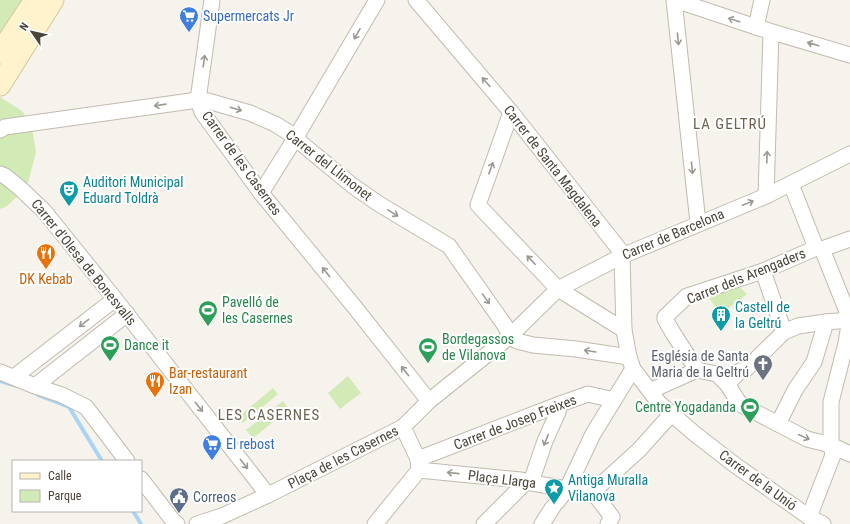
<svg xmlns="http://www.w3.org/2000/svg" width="850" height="524" font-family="'Roboto Condensed',sans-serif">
  <rect width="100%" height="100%" fill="#f6f3ec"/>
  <g fill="#d2eab5">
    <polygon points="0,0 22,0 0,35"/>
    <polygon points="0,97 22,111 28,120 0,126"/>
    <polygon points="32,128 36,152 28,183 25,187 0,170 0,137 4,132"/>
    <polygon points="0,178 21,193 7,206 0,209"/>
    <polygon points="737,285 747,294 721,314 706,294"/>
    <polygon points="348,376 361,393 340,409 328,393"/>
    <polygon points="273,388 278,394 243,423 238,417"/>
    <polygon points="283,401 289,409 253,438 246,430"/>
  </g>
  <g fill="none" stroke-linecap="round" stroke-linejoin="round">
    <g stroke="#a9d4f2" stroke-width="4">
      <polyline points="0,381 17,386"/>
      <polyline points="38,395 69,407 102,461"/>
      <polyline points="133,511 141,524"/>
    </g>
    <g stroke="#c2bbae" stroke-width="17">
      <g id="street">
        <polyline points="212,0 198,100 202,112 261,193 353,305 429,401"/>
        <polyline points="416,0 511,112 619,249 622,256 624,330 629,357 633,369 659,403 695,434 735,465 809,517 823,524"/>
        <polyline points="674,0 698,223"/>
        <polyline points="675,0 756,27 850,55"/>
        <polyline points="756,27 762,0"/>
        <polyline points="511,112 478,205 558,289 624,330"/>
        <polyline points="0,130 5,127 198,100 208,101 250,113 275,124 296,137 301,143 353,186 379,204 449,246 506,327 510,336 517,341 533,345 576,349 629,357"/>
        <polyline points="0,174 5,176 21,189 44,211 115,299 268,495"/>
        <polyline points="791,184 816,248"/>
        <polyline points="261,193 296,137 377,0"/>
        <polyline points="766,196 771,32"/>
        <polyline points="763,271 784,332"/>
        <polyline points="697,370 673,333 665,319 665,317 687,296 763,271 816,248 822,249 850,239"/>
        <polyline points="0,372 35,386 62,395 86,407 127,461"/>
        <polyline points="14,377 115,299"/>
        <polyline points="727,384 740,371 745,370 784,332 798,326 826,322 850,320"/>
        <polyline points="35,386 127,314"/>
        <polyline points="650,391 697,370 717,374 727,384 740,404 807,439 831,445 850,454"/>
        <polyline points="778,424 795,390 814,362 826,322"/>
        <polyline points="403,427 418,459 419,470 521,480 526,482 567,489 596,496 612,517 608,524"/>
        <polyline points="418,459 560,404 588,394 614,400"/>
        <polyline points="141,479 174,522 177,524"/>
        <polyline points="531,482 545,441 558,412 560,404"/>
        <polyline points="596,496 597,488 639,450 666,420"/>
        <polyline points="557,502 567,489 593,434 633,369"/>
        <polyline points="809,517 833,455 831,445 831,402 846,343 850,319 822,249"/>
        <polyline points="197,524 222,516 268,495 403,427 429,401 510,336 558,289 622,256 766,196 850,154"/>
        <polyline points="375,524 419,470"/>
        <polyline points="484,524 526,482"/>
        <polyline points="542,524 553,507"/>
      </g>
    </g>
    <g stroke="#d6c79b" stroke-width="23">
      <g id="secondary">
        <polyline points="0,53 35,0"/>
        <polyline points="0,85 53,0"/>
      </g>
    </g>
    <use href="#street" stroke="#fff" stroke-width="15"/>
    <use href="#secondary" stroke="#fff3cd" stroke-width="21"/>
  </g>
  <defs><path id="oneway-shaft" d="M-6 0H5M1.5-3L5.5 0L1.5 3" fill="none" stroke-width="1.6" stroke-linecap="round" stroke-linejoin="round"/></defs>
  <g stroke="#9c9892">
    <use href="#oneway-shaft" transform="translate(734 20) rotate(-162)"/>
    <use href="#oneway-shaft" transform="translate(357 34) rotate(120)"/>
    <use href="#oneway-shaft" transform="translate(678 39) rotate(84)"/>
    <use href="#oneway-shaft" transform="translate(813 44) rotate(-164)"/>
    <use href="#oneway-shaft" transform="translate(204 61) rotate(-82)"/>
    <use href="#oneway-shaft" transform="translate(486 82) rotate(-130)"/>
    <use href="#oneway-shaft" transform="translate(160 105) rotate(172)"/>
    <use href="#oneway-shaft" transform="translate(236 109) rotate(17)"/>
    <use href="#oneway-shaft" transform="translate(767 157) rotate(-88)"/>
    <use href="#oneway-shaft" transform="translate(491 168) rotate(-70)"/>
    <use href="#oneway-shaft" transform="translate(692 168) rotate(84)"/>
    <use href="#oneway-shaft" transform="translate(748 203) rotate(-22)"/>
    <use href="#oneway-shaft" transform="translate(393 213) rotate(31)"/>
    <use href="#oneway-shaft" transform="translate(531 260) rotate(-134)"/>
    <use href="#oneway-shaft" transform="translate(326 272) rotate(-129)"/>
    <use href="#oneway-shaft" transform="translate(486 299) rotate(55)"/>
    <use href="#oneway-shaft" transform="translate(84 323) rotate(142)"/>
    <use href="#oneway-shaft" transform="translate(590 351) rotate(-171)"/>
    <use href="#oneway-shaft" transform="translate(405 371) rotate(-128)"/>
    <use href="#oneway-shaft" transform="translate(199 407) rotate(52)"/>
    <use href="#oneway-shaft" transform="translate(804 437) rotate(25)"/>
    <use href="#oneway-shaft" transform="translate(546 440) rotate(112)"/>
    <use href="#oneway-shaft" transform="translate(244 464) rotate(52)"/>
    <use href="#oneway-shaft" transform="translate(453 473) rotate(-174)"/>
  </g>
  <defs>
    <g id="supermarket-pin" transform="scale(1)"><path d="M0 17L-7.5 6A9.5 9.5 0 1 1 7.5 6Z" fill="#3f7fe0" stroke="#fff"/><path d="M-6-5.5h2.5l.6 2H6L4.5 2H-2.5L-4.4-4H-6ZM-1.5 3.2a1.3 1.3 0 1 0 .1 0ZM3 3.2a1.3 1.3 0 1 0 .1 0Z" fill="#fff"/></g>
    <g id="theatre-pin" transform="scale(1)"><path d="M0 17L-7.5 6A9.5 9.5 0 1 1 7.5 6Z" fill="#0f9aa8" stroke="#fff"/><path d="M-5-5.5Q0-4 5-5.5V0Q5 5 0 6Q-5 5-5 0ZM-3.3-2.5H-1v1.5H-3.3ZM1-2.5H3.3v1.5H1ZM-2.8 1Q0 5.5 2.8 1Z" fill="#fff"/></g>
    <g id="restaurant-pin" transform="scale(1)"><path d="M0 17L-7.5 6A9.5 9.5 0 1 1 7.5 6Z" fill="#e8710a" stroke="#fff"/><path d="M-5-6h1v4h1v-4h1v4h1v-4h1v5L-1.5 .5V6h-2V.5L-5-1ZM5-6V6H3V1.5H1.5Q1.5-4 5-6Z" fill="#fff"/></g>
    <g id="stadium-pin" transform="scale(1)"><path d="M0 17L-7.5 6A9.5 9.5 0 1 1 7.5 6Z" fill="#2e9e5b" stroke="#fff"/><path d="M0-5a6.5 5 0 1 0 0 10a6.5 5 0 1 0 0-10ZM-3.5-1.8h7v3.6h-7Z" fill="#fff"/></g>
    <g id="building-pin" transform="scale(1)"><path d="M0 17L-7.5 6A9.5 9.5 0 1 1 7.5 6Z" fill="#0f9aa8" stroke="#fff"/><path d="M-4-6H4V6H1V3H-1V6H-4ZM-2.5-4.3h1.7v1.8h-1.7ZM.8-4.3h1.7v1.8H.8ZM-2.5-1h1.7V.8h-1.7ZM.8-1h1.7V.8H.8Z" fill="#fff"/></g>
    <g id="church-pin" transform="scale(1)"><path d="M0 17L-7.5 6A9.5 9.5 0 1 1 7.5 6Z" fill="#6b7280" stroke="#fff"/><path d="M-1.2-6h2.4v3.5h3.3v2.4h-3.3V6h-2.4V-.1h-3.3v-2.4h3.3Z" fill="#fff"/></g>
    <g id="sight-pin" transform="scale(1)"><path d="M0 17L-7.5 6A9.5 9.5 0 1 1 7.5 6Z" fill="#0f9aa8" stroke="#fff"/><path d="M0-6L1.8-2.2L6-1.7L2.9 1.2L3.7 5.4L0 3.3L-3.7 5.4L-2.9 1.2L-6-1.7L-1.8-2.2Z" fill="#fff"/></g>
    <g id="civic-pin" transform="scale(1)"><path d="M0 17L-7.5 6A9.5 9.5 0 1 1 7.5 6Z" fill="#5c6f8a" stroke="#fff"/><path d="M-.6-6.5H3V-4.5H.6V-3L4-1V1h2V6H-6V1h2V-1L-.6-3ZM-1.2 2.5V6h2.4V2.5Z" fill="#fff"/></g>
  </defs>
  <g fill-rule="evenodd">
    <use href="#supermarket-pin" x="189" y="16"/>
    <use href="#theatre-pin" x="69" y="190"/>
    <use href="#restaurant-pin" x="46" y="253"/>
    <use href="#stadium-pin" x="208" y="310"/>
    <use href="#building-pin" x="721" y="315"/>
    <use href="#stadium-pin" x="110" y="345"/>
    <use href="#stadium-pin" x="428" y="347"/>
    <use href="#church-pin" x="763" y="364"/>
    <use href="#restaurant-pin" x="155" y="381"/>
    <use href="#stadium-pin" x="750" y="407"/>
    <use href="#supermarket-pin" x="212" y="444"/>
    <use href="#sight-pin" x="554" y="488"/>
    <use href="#civic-pin" x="179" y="497"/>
  </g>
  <g text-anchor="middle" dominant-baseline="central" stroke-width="4" stroke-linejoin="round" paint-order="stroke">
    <g font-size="14" fill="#366cbe" stroke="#fff" text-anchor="start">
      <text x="203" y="16">Supermercats Jr</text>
      <text x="226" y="444">El rebost</text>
    </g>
    <g font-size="14" fill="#4b4439" stroke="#fff">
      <text transform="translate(242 163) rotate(54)">Carrer de les Casernes</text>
      <text transform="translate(329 165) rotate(38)">Carrer del Llimonet</text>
      <text transform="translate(553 166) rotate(52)">Carrer de Santa Magdalena</text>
      <text transform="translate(673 234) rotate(-23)">Carrer de Barcelona</text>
      <text transform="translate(84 262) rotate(51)">Carrer d'Olesa de Bonesvalls</text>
      <text transform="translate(746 276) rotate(-22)">Carrer dels Arengaders</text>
      <text transform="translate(515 422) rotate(-21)">Carrer de Josep Freixes</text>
      <text transform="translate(343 457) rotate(-27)">Plaça de les Casernes</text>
      <text transform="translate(502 479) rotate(7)">Plaça Llarga</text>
      <text transform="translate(758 480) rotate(36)">Carrer de la Unió</text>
    </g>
    <g font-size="14" fill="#0d838f" stroke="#fff" text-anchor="start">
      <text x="83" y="182">Auditori Municipal<tspan x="83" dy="16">Eduard Toldrà</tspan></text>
      <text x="735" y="307">Castell de<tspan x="735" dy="16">la Geltrú</tspan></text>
      <text x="568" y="480">Antiga Muralla<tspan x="568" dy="16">Vilanova</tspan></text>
    </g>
    <g font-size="14" fill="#c56008" stroke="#fff">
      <text x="46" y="279">DK Kebab</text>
      <text x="169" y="373" text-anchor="start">Bar-restaurant<tspan x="169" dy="16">Izan</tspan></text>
    </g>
    <g font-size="14" fill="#27864d" stroke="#fff" text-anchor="start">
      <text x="222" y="302">Pavelló de<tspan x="222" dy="16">les Casernes</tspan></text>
      <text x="442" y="339">Bordegassos<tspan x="442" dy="16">de Vilanova</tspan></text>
      <text x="124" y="345">Dance it</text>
      <text x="736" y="407" text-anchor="end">Centre Yogadanda</text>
    </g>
    <g font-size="14" fill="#5b616d" stroke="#fff" text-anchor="end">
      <text x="749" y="356">Església de Santa<tspan x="749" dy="16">Maria de la Geltrú</tspan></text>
    </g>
    <g font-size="14" fill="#4e5e75" stroke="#fff" text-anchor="start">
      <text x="193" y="497">Correos</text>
    </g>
    <g font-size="15" letter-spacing="1" fill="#6e6250" stroke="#fff">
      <text x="730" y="124">LA GELTRÚ</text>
      <text x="269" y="415">LES CASERNES</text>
    </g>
  </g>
  <rect x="12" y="460" width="130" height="52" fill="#ffffff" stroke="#b7b4b0"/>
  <rect x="20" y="473" width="20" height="6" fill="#fff3cd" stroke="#b7b4b0"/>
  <text x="48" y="480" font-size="12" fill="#4b4439">Calle</text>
  <rect x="20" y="490" width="20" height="12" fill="#d2eab5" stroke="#b7b4b0"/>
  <text x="48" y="500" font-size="12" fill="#4b4439">Parque</text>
  <g transform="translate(32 32) rotate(304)" stroke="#ffffff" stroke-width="3" paint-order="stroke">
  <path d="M0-3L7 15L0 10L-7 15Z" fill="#4b4439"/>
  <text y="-6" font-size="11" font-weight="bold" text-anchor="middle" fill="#4b4439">N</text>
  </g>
</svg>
